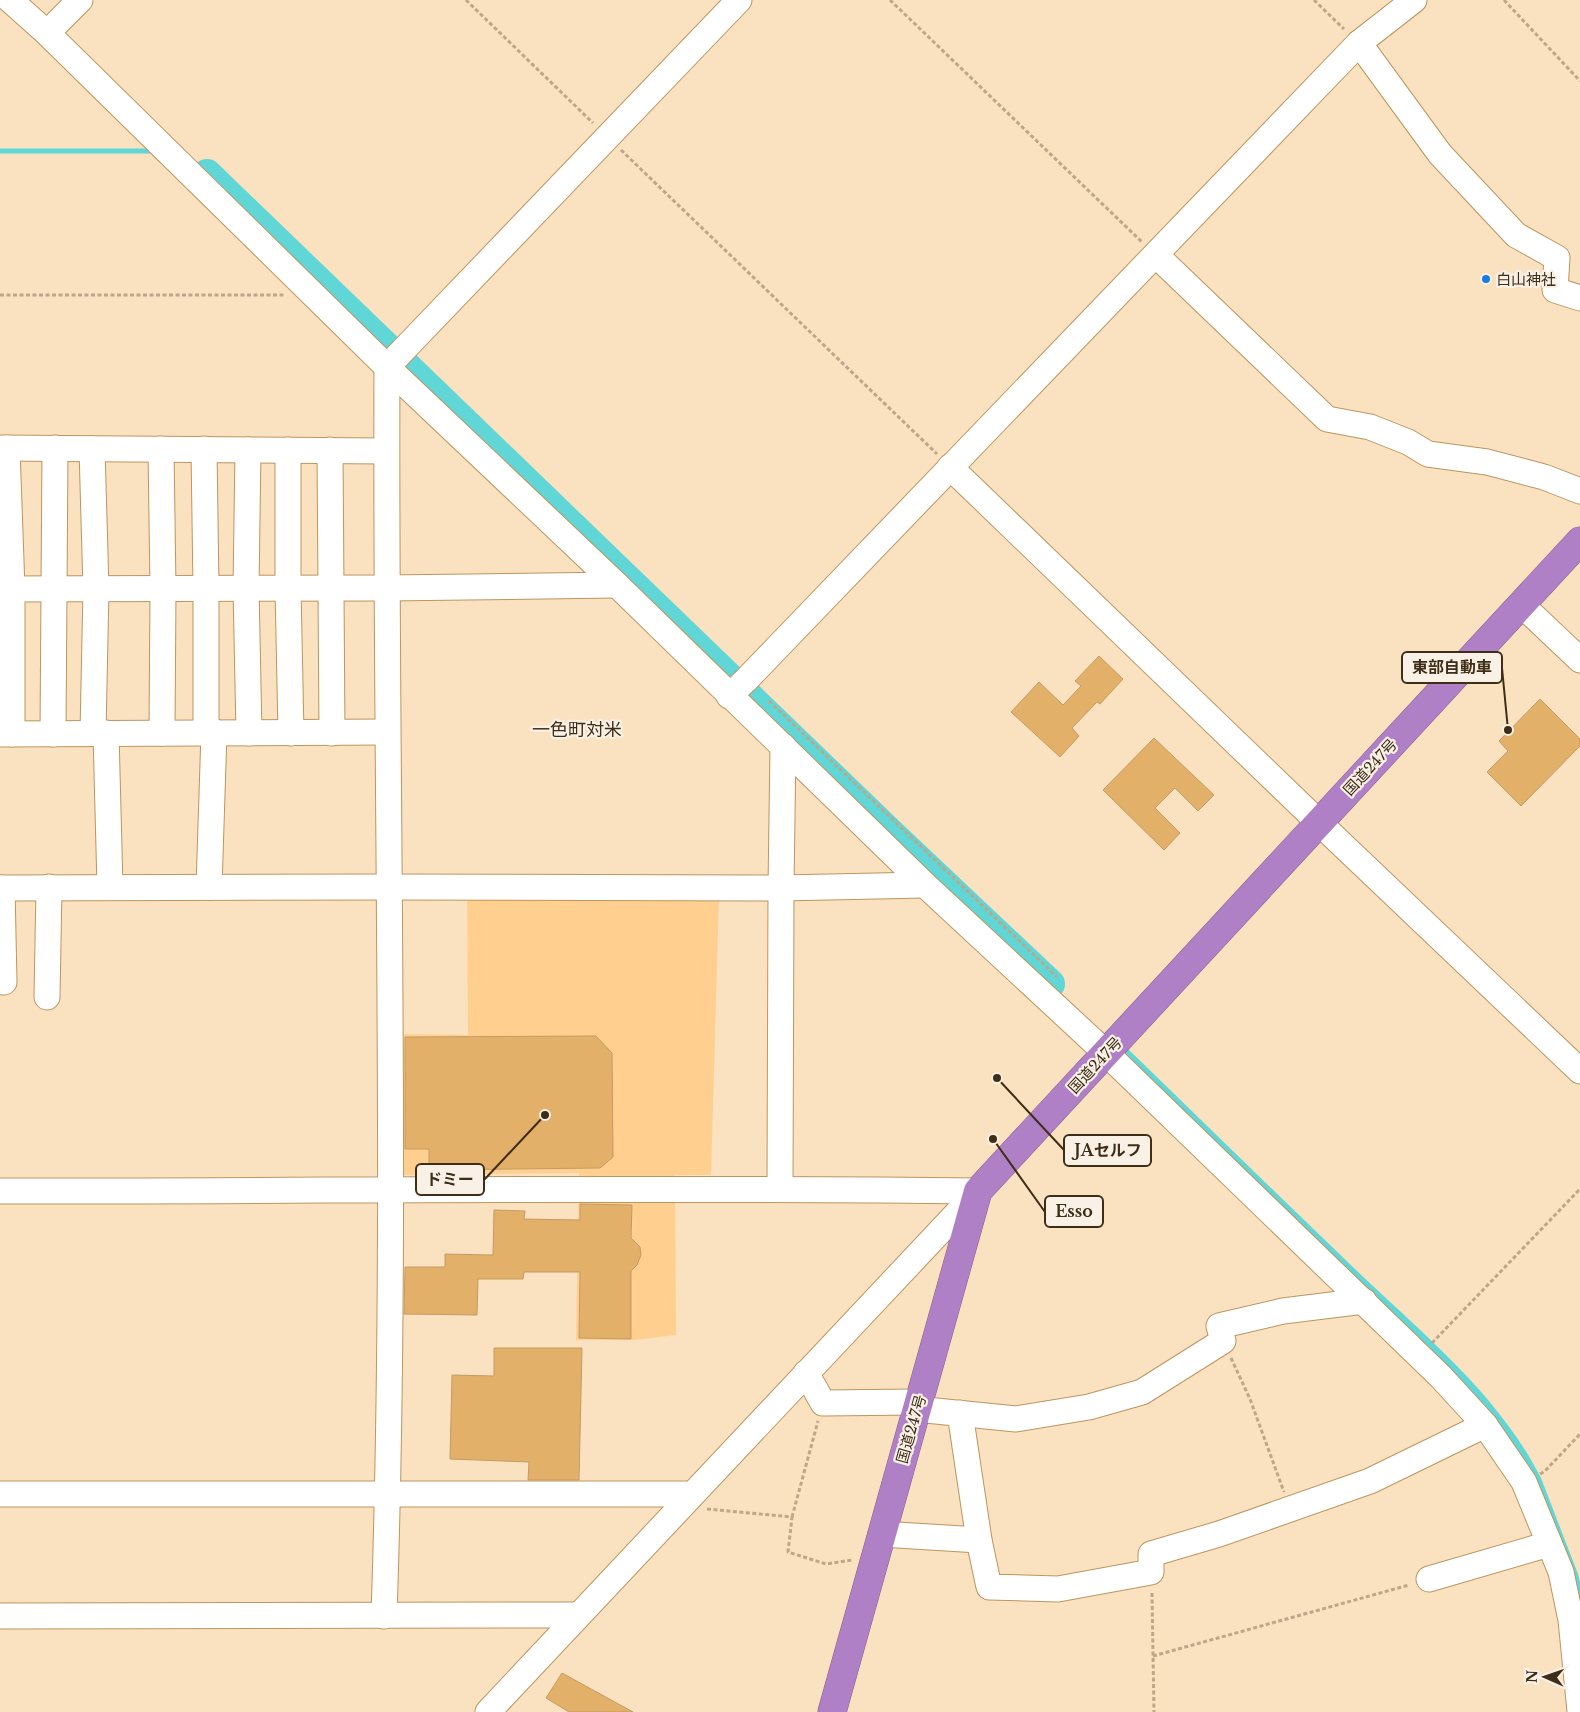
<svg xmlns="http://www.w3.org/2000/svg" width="1580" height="1712" font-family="'Libre Baskerville','Noto Sans JP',serif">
  <rect width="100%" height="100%" fill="#fae1c0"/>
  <polygon fill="#ffcf90" points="467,892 719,895 711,1175 675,1175 676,1335 634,1340 576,1340 579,1173 395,1175 396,1034 468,1035"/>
  <path fill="#60d7d6" d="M1128,1049C1204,1123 1280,1197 1356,1270C1423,1334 1499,1395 1541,1478L1578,1574L1580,1582V1655L1532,1484L1120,1058Z"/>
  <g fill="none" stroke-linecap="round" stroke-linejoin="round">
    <polyline stroke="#60d7d6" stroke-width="5" points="0,151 154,151"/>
    <polyline stroke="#60d7d6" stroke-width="30" points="207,174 891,834 1050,984"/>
  </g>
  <g fill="#e3b069" stroke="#c49b65">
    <polygon points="1099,656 1123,679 1100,704 1097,702 1072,728 1079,736 1060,757 1011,712 1039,682 1063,705 1081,686 1075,681"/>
    <polygon points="1540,699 1580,739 1580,746 1521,806 1487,772 1508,751 1499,741"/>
    <polygon points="1154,738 1214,795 1198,811 1175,788 1155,808 1180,833 1164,850 1103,790"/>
    <polygon points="596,1036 612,1053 613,1157 600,1168 429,1170 429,1149 405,1149 405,1037"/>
    <polygon points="580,1204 632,1205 631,1238 640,1247 641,1255 637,1265 631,1271 631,1339 579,1338 580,1272 524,1272 523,1279 478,1279 477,1315 404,1314 405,1267 445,1267 445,1254 493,1255 494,1210 525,1211 524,1219 580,1220"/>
    <polygon points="494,1348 582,1348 579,1480 528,1480 529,1462 450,1459 452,1375 494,1376"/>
    <polygon points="562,1673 633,1712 569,1712 546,1698"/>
  </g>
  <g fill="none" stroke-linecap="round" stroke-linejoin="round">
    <g stroke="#bd955e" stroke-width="27">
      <g id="minor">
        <polyline points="10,0 47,33 387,367 617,585 925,885 1106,1053 1441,1377 1485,1425 1524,1482 1561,1572 1571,1620 1580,1711"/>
        <polyline points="47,33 80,0"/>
        <polyline points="1359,43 1440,154 1516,235 1557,258 1555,290 1580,298"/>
        <polyline points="1156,255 1327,419 1370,427 1408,442 1428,454 1487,462 1544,477 1580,491"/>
        <polyline points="0,448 386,451"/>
        <polyline points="7,448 12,589 12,734"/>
        <polyline points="92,449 96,589 93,733"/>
        <polyline points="161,449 163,589 162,733"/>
        <polyline points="204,449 206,589 206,724 214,733 209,887"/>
        <polyline points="248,450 246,588 249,733"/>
        <polyline points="288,450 288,588 291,733"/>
        <polyline points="330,450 332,733"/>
        <polyline points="950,467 1311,815 1580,1071"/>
        <polyline points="0,589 386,588 617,585"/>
        <polyline points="1522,605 1580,660"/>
        <polyline points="729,696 746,680 1359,43 1414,0"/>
        <polyline points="106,733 110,887"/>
        <polyline points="0,734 387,732"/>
        <polyline points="53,734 55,448"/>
        <polyline points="0,888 388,887 781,888 925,885"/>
        <polyline points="2,888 4,982"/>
        <polyline points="47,997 49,887"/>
        <polyline points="780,1188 781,888 783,746"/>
        <path d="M0,1191C326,1191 652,1187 978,1191"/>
        <polyline points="806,1373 823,1403 918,1402"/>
        <polyline points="916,1409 1016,1419 1089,1407 1142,1392 1223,1341 1219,1326 1283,1311 1364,1301"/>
        <polyline points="960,1413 979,1540 989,1587 1058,1589 1151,1572 1151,1554 1219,1534 1370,1481 1485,1425"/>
        <polyline points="0,1494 692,1494"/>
        <polyline points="881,1534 979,1540"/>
        <polyline points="1429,1579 1549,1544"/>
        <polyline points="0,1616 578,1615"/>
        <path d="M384,1616C398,1200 385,783 387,367L739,0"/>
        <polyline points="488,1712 978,1191"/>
      </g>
    </g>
    <g stroke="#886389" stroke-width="29">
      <polyline id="highway" points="832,1712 978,1191 1580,541"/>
    </g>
    <g stroke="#bda689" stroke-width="3" stroke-dasharray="4 2.5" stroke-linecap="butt">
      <polyline points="466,0 593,123"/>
      <polyline points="890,0 1142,242"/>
      <polyline points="1314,0 1344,29"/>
      <polyline points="1504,0 1580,81"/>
      <polyline points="621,150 937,454"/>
      <polyline points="0,295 284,295"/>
      <polyline points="769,701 1057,977"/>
      <polyline points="1432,1343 1580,1189"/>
      <polyline points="1231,1358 1250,1399 1284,1492"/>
      <polyline points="1540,1474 1545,1471 1580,1434"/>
      <polyline points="707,1509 792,1517 788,1552 826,1564 852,1560"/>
      <polyline points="792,1517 818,1421"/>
      <polyline points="1152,1593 1154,1712"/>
      <polyline points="1153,1656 1409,1585"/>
    </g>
    <use href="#minor" stroke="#fff" stroke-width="25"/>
    <use href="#highway" stroke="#b080c7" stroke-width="28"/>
  </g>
  <circle fill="#177de5" stroke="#f9f1e6" stroke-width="2" cx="1486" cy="279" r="5"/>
  <g text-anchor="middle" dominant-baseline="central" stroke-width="4.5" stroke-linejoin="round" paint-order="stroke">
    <g font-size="15" fill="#3e2d17" stroke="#f9f1e6" text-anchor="start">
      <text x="1496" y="279">白山神社</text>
    </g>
    <g font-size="15" fill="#3e2d17" stroke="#f9f1e6">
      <text transform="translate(1370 767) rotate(-47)">国道247号</text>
      <text transform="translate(1095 1065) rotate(-47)">国道247号</text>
      <text transform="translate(911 1429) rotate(-74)">国道247号</text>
    </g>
    <g font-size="18" fill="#3e2d17" stroke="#f9f1e6">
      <text x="577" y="730">一色町対米</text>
    </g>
  </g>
  <path fill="none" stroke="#3e2d17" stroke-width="2" d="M1508 730L1502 668M997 1078L1064 1150M545 1115L484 1180M993 1139L1045 1212"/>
  <g fill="#3e2d17" stroke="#f9f1e6" stroke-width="2">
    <circle cx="1508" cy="730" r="5"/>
    <circle cx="997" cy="1078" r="5"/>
    <circle cx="545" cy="1115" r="5"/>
    <circle cx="993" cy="1139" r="5"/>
  </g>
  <g fill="#f9f1e6" stroke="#3e2d17" stroke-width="2">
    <rect x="1402" y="652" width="100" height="31" rx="5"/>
    <rect x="1064" y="1135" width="87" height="31" rx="5"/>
    <rect x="416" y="1164" width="68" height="31" rx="5"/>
    <rect x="1045" y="1196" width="58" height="31" rx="5"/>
  </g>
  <g font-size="16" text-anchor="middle" font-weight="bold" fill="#3e2d17">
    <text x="1452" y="673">東部自動車</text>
    <text x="1108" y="1156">JAセルフ</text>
    <text x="450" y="1185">ドミー</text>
    <text x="1074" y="1217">Esso</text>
  </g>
  <g transform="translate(1545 1677) rotate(272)" stroke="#f9f1e6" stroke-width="4" paint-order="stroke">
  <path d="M0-4L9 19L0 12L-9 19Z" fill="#3e2d17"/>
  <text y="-8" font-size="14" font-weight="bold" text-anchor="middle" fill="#3e2d17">N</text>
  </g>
</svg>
